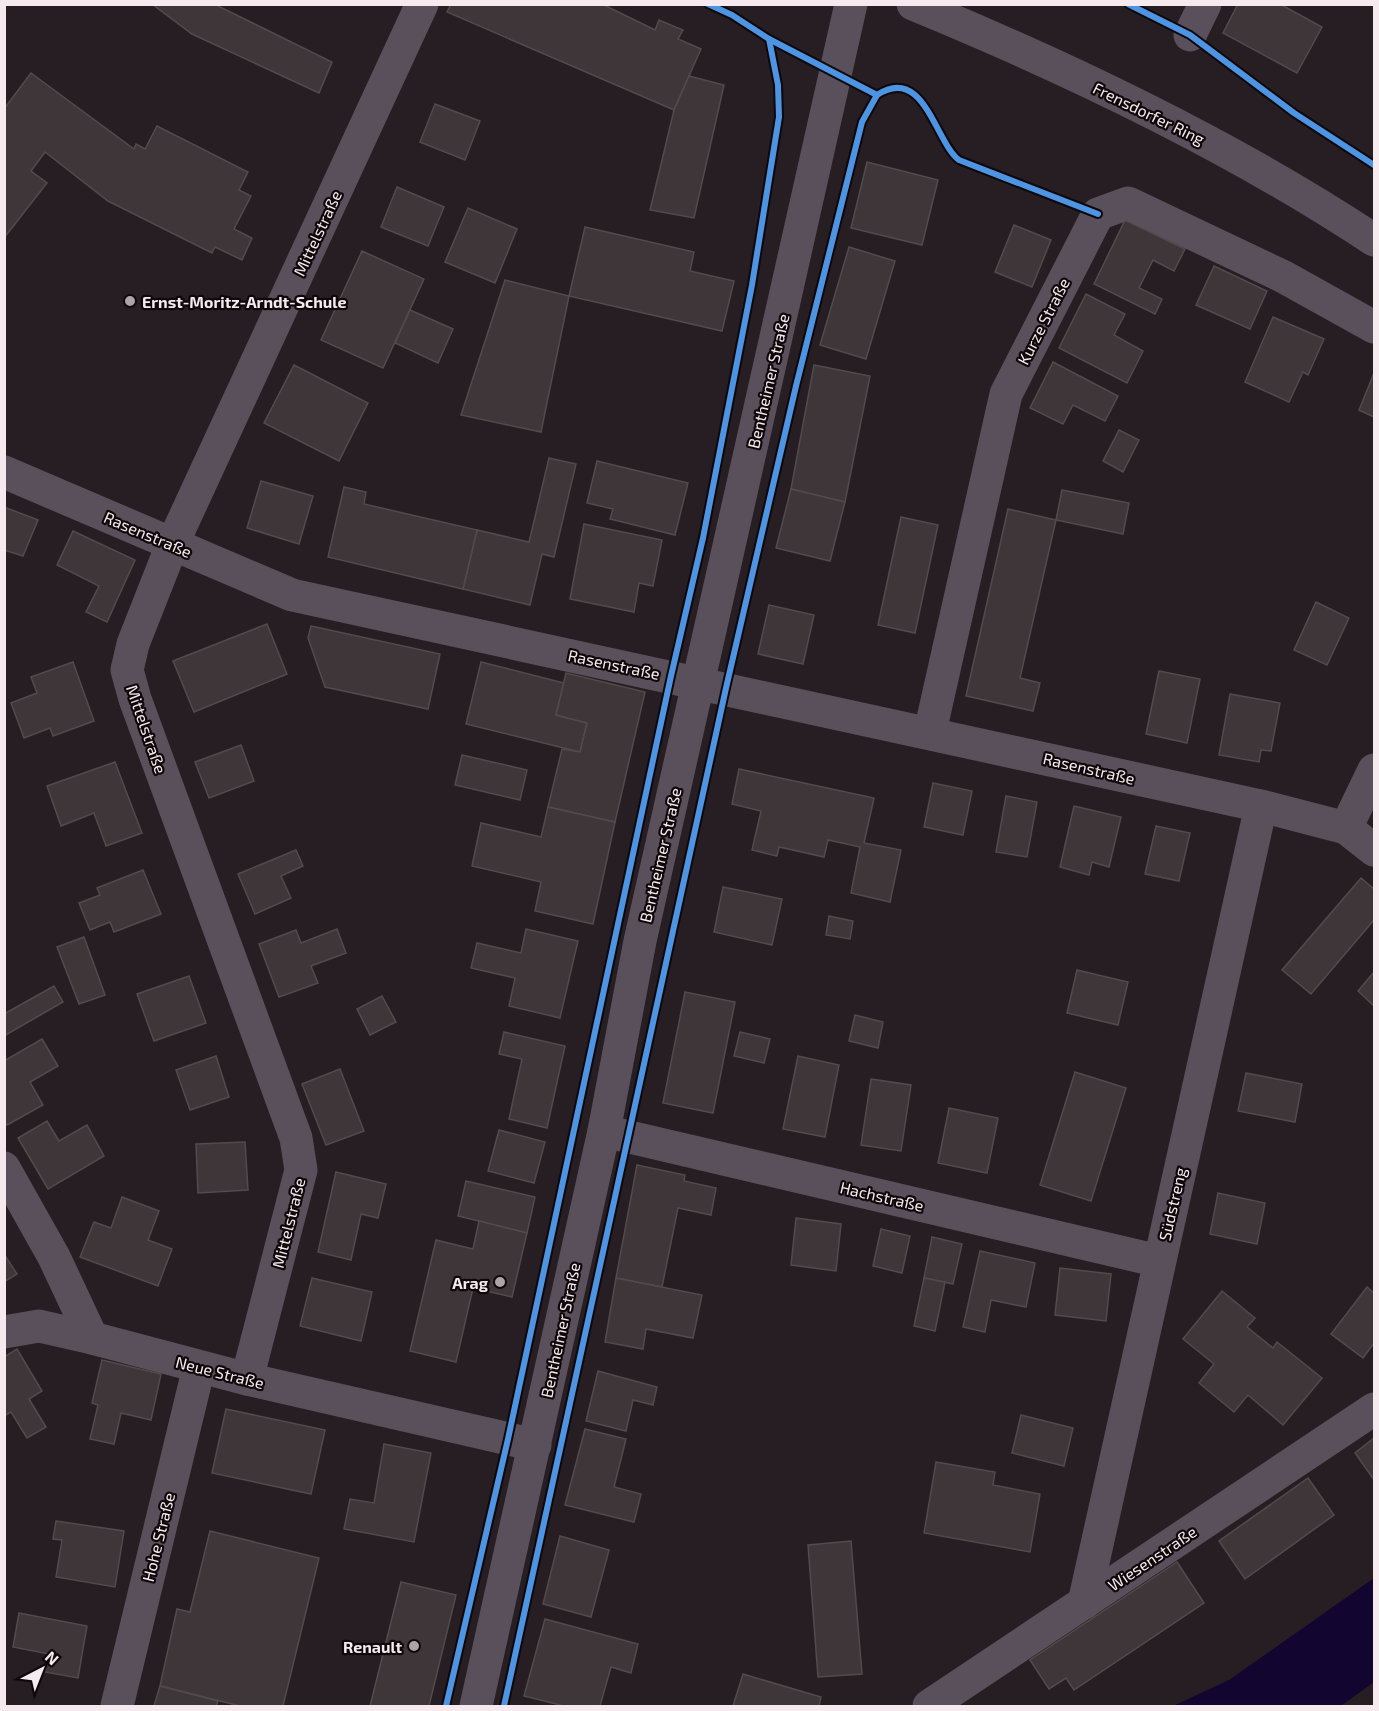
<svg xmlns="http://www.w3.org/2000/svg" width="1379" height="1711" font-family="'Exo 2',sans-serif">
  <rect width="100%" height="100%" fill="#271e23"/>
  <polygon fill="#120530" points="1374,1578 1374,1682 1341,1706 1173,1706 1229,1680"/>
  <g fill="#3f363a" stroke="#534a4d" stroke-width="1.5">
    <polygon points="152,4 214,4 332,62 319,93 192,34"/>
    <polygon points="451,4 602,4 655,30 659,20 683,30 678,39 701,49 674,110 447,12"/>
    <polygon points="1238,4 1280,4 1322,27 1297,73 1223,33"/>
    <polygon points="31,73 134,149 136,144 145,149 157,126 248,172 239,190 251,196 234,229 252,238 242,260 215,247 212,253 108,201 45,152 31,171 47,183 4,238 4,109"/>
    <polygon points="689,76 724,85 694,218 650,210 674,110"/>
    <polygon points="435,104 480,121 465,160 420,142"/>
    <polygon points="867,162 938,180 922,245 851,228"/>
    <polygon points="397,187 444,207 428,246 381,227"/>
    <polygon points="468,208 517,229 495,283 445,262"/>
    <polygon points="1125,220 1185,249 1174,271 1153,260 1139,288 1162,299 1155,314 1094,284"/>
    <polygon points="1014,225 1051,240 1032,287 995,272"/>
    <polygon points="585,227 694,252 690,271 734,281 722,331 569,296"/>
    <polygon points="849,247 895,261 866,359 820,345"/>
    <polygon points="362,251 424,279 383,368 321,340"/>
    <polygon points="1214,266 1267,291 1250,329 1196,305"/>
    <polygon points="505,280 569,296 541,432 461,415"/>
    <polygon points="1086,294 1125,314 1114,335 1143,351 1127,383 1059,348"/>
    <polygon points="410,310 453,329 438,363 395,343"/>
    <polygon points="1273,317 1324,339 1308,375 1303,372 1289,402 1245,382"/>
    <polygon points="1053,362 1118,396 1105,421 1073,405 1063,424 1030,408"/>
    <polygon points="294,365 368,403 339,461 264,423"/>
    <polygon points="814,365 870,376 845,502 791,489"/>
    <polygon points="1374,373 1374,417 1359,410"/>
    <polygon points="1119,430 1139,440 1123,472 1103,461"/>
    <polygon points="549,458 576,464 554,557 542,554 530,605 463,589 477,530 529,542"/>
    <polygon points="597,461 688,483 675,535 610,519 613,509 587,503"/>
    <polygon points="261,481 313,496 299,544 247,528"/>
    <polygon points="344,487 366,492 364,504 477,530 463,589 328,557"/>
    <polygon points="791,489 845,502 830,561 776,548"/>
    <polygon points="1062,490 1129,503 1123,534 1056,520"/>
    <polygon points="4,507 38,520 23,556 4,550"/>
    <polygon points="1008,509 1056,520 1020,678 1040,683 1033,711 966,696"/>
    <polygon points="901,517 938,525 915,633 878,625"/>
    <polygon points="584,524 662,540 653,586 639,583 634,612 570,599"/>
    <polygon points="73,531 135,560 107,622 86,612 99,586 57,565"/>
    <polygon points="1316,602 1349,618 1327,665 1294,650"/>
    <polygon points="769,605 814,615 803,664 758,654"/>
    <polygon points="267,624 287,674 194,712 173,661"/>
    <polygon points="311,626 440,654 428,709 325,687 308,638"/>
    <polygon points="73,662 94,721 53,736 50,728 24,738 11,703 37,693 31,677"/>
    <polygon points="481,662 564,683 556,715 587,723 580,752 466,724"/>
    <polygon points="1159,671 1200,679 1187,743 1146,734"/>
    <polygon points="566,673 645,692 615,822 548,807 562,749 580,752 587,723 556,715"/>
    <polygon points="1230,694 1280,703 1271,751 1261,750 1259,762 1219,755"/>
    <polygon points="241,745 254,781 209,798 195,762"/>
    <polygon points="462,755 527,770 520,800 455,785"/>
    <polygon points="115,762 142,833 106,846 94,813 61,826 47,786"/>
    <polygon points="739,769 874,798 864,843 901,850 890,902 851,893 860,847 828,840 824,857 779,847 777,856 752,850 761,811 732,804"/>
    <polygon points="933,783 972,791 963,835 924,827"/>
    <polygon points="1006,796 1037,802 1027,857 996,852"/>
    <polygon points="1074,806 1121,817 1109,867 1092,862 1089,875 1060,867"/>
    <polygon points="548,807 615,822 593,924 535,911 541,882 472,866 481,823 541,837"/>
    <polygon points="1156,826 1190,833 1179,881 1145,874"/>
    <polygon points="296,850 303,866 281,876 291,898 255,914 238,874"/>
    <polygon points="143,870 161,914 114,932 110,922 90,930 79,903 100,895 97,888"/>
    <polygon points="1361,878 1374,889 1374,920 1311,994 1282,970"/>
    <polygon points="723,887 782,899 772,945 714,932"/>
    <polygon points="829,916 853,921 850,939 826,935"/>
    <polygon points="337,929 346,953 311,966 318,983 279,997 259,944 296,930 301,943"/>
    <polygon points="526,929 578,941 560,1018 509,1006 515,978 471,968 477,943 521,953"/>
    <polygon points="84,937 105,995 79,1004 57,947"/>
    <polygon points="1077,970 1128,982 1118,1025 1067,1013"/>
    <polygon points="1374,972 1374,1006 1358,991"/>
    <polygon points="189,976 206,1023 154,1041 137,994"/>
    <polygon points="54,986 63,1002 4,1036 4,1014"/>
    <polygon points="685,992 735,1002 713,1113 663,1103"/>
    <polygon points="382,996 396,1022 370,1035 357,1009"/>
    <polygon points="855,1015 883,1022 878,1048 849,1041"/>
    <polygon points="504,1032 565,1046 547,1128 509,1119 522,1059 499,1054"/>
    <polygon points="740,1032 770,1039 764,1063 734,1056"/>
    <polygon points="42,1039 58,1066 30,1082 43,1105 7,1125 4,1121 4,1061"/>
    <polygon points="216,1056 229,1097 190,1110 176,1070"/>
    <polygon points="798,1056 839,1065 825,1137 783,1129"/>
    <polygon points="340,1069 364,1131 326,1145 302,1084"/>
    <polygon points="1075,1072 1126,1088 1091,1201 1040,1185"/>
    <polygon points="1246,1073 1302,1084 1295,1122 1238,1111"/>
    <polygon points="871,1079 911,1085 901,1151 861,1145"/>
    <polygon points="949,1108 998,1118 987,1173 938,1163"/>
    <polygon points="47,1121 59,1141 87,1125 104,1156 48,1189 18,1138"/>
    <polygon points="499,1130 545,1142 534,1183 488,1171"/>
    <polygon points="245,1142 248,1190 198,1193 196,1144"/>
    <polygon points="637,1165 685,1175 684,1181 716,1188 711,1215 678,1208 662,1287 616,1278"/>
    <polygon points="336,1172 386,1184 378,1218 361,1214 351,1260 318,1252"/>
    <polygon points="466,1181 535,1197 527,1233 458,1216"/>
    <polygon points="1218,1193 1265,1203 1257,1244 1210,1234"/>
    <polygon points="122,1197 159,1211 148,1240 172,1249 158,1286 80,1257 94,1222 111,1228"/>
    <polygon points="796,1218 841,1224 836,1271 791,1265"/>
    <polygon points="479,1221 527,1233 512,1297 473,1288 456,1362 410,1351 436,1240 473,1249"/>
    <polygon points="881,1229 910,1236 902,1273 873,1266"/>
    <polygon points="932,1237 962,1244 953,1284 924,1278"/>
    <polygon points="980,1251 1035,1263 1026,1307 991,1300 985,1332 963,1327"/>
    <polygon points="4,1254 17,1274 4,1282"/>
    <polygon points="1060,1268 1111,1274 1106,1321 1055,1315"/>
    <polygon points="312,1278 372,1292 361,1341 300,1326"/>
    <polygon points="616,1278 702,1295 693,1338 646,1329 643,1349 605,1342"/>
    <polygon points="924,1278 945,1282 935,1331 914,1326"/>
    <polygon points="1367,1287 1374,1293 1374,1343 1363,1358 1331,1334"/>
    <polygon points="1222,1291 1255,1318 1247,1327 1273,1348 1277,1342 1322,1378 1283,1425 1248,1395 1234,1412 1199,1383 1214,1364 1183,1339"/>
    <polygon points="17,1349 42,1391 29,1399 46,1427 27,1438 11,1412 4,1416 4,1357"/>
    <polygon points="102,1360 161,1374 151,1420 121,1413 114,1444 90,1439 98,1405 92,1403"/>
    <polygon points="598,1371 657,1387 653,1405 633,1400 626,1431 586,1421"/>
    <polygon points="226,1409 325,1430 311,1494 212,1473"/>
    <polygon points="1021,1415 1073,1428 1064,1466 1012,1453"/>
    <polygon points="585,1429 626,1439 614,1487 641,1494 634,1522 565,1505"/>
    <polygon points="1374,1438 1374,1480 1355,1453"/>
    <polygon points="384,1444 431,1453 414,1542 344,1529 350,1499 374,1503"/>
    <polygon points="936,1462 995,1472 993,1485 1040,1494 1030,1552 924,1533"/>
    <polygon points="1308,1478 1334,1515 1245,1579 1219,1541"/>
    <polygon points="56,1521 124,1531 115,1587 56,1577 62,1540 53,1539"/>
    <polygon points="210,1531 319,1558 283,1706 240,1706 160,1686 177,1609 190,1612"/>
    <polygon points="560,1536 609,1550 591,1617 543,1604"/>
    <polygon points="851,1541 862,1674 818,1677 808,1545"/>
    <polygon points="1177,1562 1204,1603 1074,1690 1066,1678 1049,1689 1030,1660"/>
    <polygon points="401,1582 456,1595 429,1706 370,1706"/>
    <polygon points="19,1613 87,1626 78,1678 45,1672 49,1654 13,1647"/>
    <polygon points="545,1619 638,1644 631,1673 611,1667 600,1706 564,1706 524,1696"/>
    <polygon points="743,1674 821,1697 819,1706 733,1706"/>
    <polygon points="160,1686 218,1701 216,1706 154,1706"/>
  </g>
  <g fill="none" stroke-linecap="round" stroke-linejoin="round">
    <g stroke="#59505b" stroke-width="33">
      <path d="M913,4C1071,69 1232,146 1374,240"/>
      <polyline points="1190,35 1205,4"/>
      <polyline points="4,472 292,595 1261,806 1346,828 1374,850"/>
      <polyline points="930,732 1006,394 1098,214 1128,203 1284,277 1374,327"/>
      <polyline points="1346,828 1374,770"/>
      <polyline points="604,1131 1159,1261"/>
      <polyline points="4,1168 54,1257 92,1338"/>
      <polyline points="4,1332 39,1326 92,1338 247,1379 535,1445"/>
      <polyline points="247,1379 301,1170 296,1138 135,699 127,670 133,644 172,545 422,4"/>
      <polyline points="1084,1603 1261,806"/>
      <polyline points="117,1706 199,1367"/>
      <polyline points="476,1706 604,1131 640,941 851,4"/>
      <polyline points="929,1706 1374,1409"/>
    </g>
    <g stroke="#0f080b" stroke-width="10">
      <g id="cycleway">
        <polyline points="1128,4 1190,35 1294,113 1374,165"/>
        <path d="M769,39L877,95C924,64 935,142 959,160L1098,214"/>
        <polyline points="446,1706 508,1439 671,676 703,538 752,285 779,117 778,85 769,39 732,15 708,4"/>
        <polyline points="504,1706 726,688 796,386 862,122 877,95"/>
      </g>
    </g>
    <use href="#cycleway" stroke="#4d94e3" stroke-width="6"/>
  </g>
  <g fill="#aea3a8" stroke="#0f080b" stroke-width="2">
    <circle cx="130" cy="301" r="6"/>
    <circle cx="500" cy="1282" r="6"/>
    <circle cx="414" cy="1646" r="6"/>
  </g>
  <g text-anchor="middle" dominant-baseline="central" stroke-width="4.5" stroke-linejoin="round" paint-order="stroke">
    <g font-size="16" fill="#f6eaef" stroke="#0f080b">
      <text transform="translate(1149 113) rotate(26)">Frensdorfer Ring</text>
      <text transform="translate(317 233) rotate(-65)">Mittelstraße</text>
      <text transform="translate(1043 321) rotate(-63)">Kurze Straße</text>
      <text transform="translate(768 381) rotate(-77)">Bentheimer Straße</text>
      <text transform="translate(148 534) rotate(23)">Rasenstraße</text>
      <text transform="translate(614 664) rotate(12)">Rasenstraße</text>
      <text transform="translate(147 729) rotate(71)">Mittelstraße</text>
      <text transform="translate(1089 768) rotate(13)">Rasenstraße</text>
      <text transform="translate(660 855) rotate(-77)">Bentheimer Straße</text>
      <text transform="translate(882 1196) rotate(13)">Hachstraße</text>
      <text transform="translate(1172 1204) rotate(-77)">Südstreng</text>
      <text transform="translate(288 1223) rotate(-76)">Mittelstraße</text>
      <text transform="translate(560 1330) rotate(-78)">Bentheimer Straße</text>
      <text transform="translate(220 1372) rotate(14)">Neue Straße</text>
      <text transform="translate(158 1537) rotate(-76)">Hohe Straße</text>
      <text transform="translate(1152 1558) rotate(-34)">Wiesenstraße</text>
    </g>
    <g font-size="16" font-weight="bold" fill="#f6eaef" stroke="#0f080b" text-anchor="end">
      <text x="142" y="301" text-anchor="start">Ernst-Moritz-Arndt-Schule</text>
      <text x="488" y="1282">Arag</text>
      <text x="402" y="1646">Renault</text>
    </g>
  </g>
  <rect width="1379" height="1711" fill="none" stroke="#f6eaef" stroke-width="12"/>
  <g transform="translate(42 1669) rotate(42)" stroke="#0f080b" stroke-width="4.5" paint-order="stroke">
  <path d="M0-4.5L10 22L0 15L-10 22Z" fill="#f6eaef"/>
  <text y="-9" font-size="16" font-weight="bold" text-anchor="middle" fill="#f6eaef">N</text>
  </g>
</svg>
